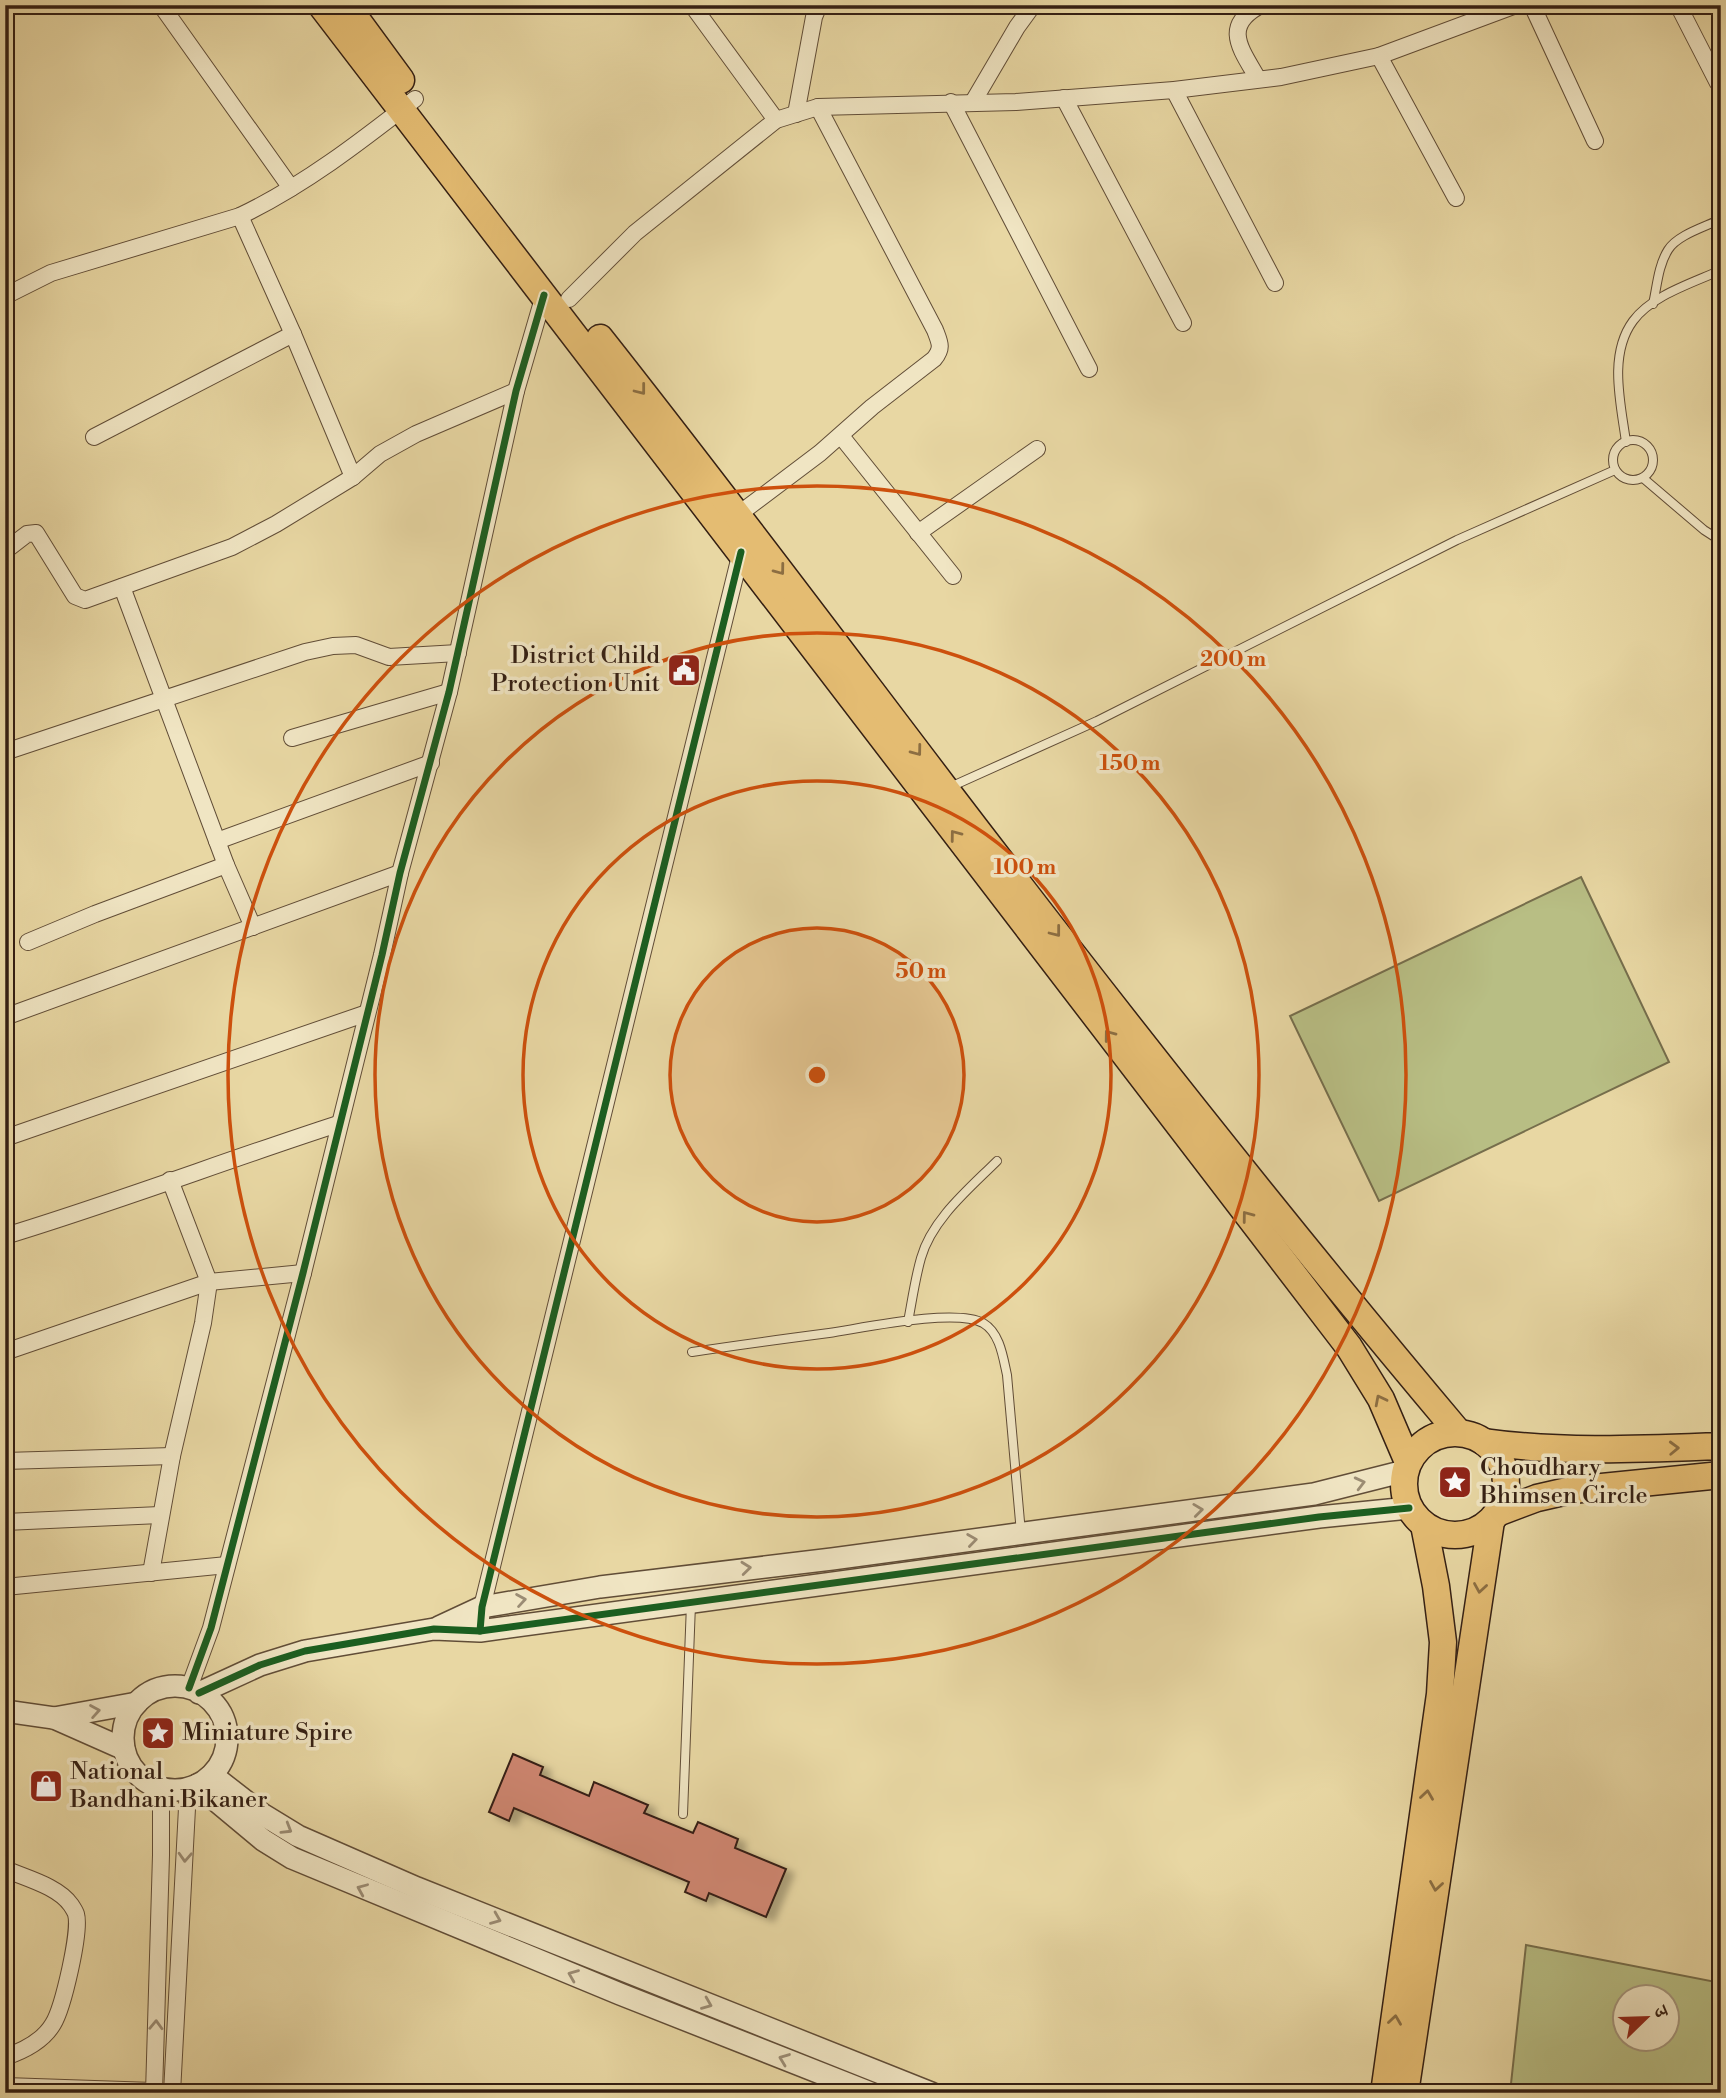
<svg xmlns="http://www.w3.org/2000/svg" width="1726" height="2098" font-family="'Libre Bodoni','Noto Serif Devanagari',serif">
  <defs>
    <filter id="shadow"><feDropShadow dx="8" dy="4.5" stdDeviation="3.5" flood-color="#0004"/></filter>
  </defs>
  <rect width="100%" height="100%" fill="#e8d7a3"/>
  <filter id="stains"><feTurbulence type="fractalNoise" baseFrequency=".00286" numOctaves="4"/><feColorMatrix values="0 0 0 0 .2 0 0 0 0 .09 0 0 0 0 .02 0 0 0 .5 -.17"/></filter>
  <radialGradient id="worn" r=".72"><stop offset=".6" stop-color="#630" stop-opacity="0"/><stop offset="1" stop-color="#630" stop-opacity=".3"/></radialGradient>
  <g fill="#b8be84" stroke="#766e4c" stroke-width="2" fill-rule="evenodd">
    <polygon points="1581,877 1669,1062 1379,1201 1290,1016"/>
    <path d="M1526,1945L1721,1983V2093H1510ZM1624,1996H1666V2038H1624Z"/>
  </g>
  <polygon fill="#cf8671" stroke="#341f13" stroke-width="2" filter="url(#shadow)" points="513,1754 543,1767 540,1775 589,1796 594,1782 648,1805 644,1813 693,1833 698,1822 738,1839 735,1848 786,1869 766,1917 709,1893 706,1901 685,1892 689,1882 514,1808 509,1821 489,1812"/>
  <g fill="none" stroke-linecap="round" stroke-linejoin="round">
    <g stroke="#614d37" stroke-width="10">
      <g id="service">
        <path d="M1653,304C1657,287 1658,266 1668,250C1677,235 1705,227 1721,219"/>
        <circle cx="1633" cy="460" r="20"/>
        <path d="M1626,442C1621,404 1608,355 1633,321C1652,295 1693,283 1721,270"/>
        <polyline points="1643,478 1704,530 1721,541"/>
        <polyline points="948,788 1097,721 1457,540 1615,470"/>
        <path d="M908,1322C912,1301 915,1279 921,1258C932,1219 970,1188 997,1161"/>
        <path d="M692,1352C738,1345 783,1339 829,1333C863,1328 955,1308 983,1323C1000,1333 1003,1357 1007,1375L1021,1533"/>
        <polyline points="683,1814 691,1604"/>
      </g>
    </g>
    <g stroke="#614d37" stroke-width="18">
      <g id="minor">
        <polyline points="161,5 291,188"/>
        <polyline points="692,5 776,120"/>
        <polyline points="1532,5 1595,141"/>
        <polyline points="1678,5 1718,83"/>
        <polyline points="1379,56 1456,198"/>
        <path d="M1258,79C1241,49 1221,26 1261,5"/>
        <polyline points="1174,90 1275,283"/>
        <polyline points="1064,98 1183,323"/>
        <polyline points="951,102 1089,369"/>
        <polyline points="973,102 1017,27 1033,5"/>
        <polyline points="796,114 814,17 819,5"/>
        <polyline points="240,216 293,334 353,477"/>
        <path d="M5,296L51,273L240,216C303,186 360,142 415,99"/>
        <polyline points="569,299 635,233 776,120 818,107 1016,102 1174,90 1281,77 1379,56 1516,5"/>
        <polyline points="841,436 953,576"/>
        <polyline points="94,437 293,334"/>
        <path d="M739,514L820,453L872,407L934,359C943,348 940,343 935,330L818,107"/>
        <polyline points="918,533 1037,449"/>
        <polyline points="5,551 27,534 36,533 75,596 85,600 232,547 276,524 353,477 380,454 416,434 516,391"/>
        <polyline points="122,587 226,865 253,927"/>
        <polyline points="292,738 449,692"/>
        <polyline points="5,752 305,652 333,646 356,645 389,657 458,653"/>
        <polyline points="217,841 431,763"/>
        <polyline points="28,942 95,914 226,865"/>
        <polyline points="5,1017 400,873"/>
        <polyline points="5,1138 367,1013"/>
        <path d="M5,1236C117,1202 227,1160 338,1124"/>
        <polyline points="5,1352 209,1282 303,1273"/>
        <polyline points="5,1461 172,1456"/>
        <polyline points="5,1522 160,1515"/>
        <polyline points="151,1573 172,1456 203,1323 209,1282 170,1180"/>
        <polyline points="5,1587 227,1565"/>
        <polyline points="480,1631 482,1607 741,552"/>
        <polyline points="189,1688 211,1628 303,1273 382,955 400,873 449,692 516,391 544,295"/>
        <path d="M5,1869C25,1878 58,1886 71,1905C73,1908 75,1911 76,1914C81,1931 63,2008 53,2024C43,2041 23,2051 5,2057"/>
        <polyline points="5,2086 154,2091"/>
        <polyline points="154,2093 161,1855 161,1788"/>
        <polyline points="172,2093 188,1789"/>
      </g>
    </g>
    <g stroke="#614d37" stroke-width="24">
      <g id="tertiary">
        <polyline points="439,1627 482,1607 600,1587 832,1559 1314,1494 1405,1471"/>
        <circle cx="175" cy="1738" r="52"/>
        <polyline points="199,1693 260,1665 305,1651 434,1629 480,1631 1319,1517 1409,1508"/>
        <polyline points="5,1711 54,1718 124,1749"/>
        <polyline points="54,1718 137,1703"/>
        <polyline points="212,1775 262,1814 298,1836 417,1888 931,2093"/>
        <polyline points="197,1785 263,1840 292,1858 620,1994 871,2093"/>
      </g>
    </g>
    <g stroke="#341f13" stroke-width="29">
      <g id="primary">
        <polyline points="321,5 1349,1347 1381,1399 1408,1462"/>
        <polyline points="346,5 401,80"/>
        <path d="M600,338C717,486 830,637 944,787C1111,1006 1281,1222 1458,1432"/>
        <circle cx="1455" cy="1484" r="51"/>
        <path d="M1484,1442C1562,1453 1642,1449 1721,1446"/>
        <polyline points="1497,1513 1537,1498 1572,1490 1721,1475"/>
        <polyline points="1384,2093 1440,1694 1443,1642 1436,1586 1424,1525"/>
        <polyline points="1405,2093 1491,1521"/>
      </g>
    </g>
    <use href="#service" stroke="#f0e5c3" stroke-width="8"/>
    <use href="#minor" stroke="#f0e5c3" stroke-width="16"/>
    <use href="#tertiary" stroke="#f0e5c3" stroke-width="21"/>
    <use href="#primary" stroke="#e4bc72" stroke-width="26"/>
    <g stroke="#f0e5c3" stroke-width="11">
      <g id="cycleway">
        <polyline points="480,1631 482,1607 741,552"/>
        <polyline points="189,1688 211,1628 303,1273 382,955 400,873 449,692 516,391 544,295"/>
        <polyline points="199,1693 260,1665 305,1651 434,1629 480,1631 1319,1517 1409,1508"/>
      </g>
    </g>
    <use href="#cycleway" stroke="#1b5e20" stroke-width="7"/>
  </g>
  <defs><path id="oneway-chevron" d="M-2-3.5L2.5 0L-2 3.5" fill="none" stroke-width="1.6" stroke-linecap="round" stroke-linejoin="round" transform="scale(1.75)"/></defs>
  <g stroke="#8c6e42">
    <use href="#oneway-chevron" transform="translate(641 390) rotate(52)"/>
    <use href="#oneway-chevron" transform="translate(780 570) rotate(53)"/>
    <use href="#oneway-chevron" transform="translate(917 751) rotate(53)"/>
    <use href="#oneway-chevron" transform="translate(955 835) rotate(-127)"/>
    <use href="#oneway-chevron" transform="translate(1056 932) rotate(52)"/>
    <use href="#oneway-chevron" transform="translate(1109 1035) rotate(-127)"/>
    <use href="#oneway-chevron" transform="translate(1247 1216) rotate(-127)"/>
    <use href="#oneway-chevron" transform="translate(1380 1400) rotate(-117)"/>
    <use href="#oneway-chevron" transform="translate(1674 1448) rotate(-2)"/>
    <use href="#oneway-chevron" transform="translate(1480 1588) rotate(99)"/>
    <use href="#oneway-chevron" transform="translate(1427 1795) rotate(-82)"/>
    <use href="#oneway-chevron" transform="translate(1436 1886) rotate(99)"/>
    <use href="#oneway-chevron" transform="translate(1395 2020) rotate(-82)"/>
  </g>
  <g stroke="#9b8c74">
    <use href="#oneway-chevron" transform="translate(1360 1483) rotate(-14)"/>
    <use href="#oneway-chevron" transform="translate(1198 1510) rotate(-7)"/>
    <use href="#oneway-chevron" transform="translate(972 1540) rotate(-8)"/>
    <use href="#oneway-chevron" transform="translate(746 1568) rotate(-6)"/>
    <use href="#oneway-chevron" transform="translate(521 1600) rotate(-9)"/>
    <use href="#oneway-chevron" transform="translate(95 1711) rotate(-10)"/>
    <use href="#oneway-chevron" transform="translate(287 1829) rotate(31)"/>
    <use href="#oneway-chevron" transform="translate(185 1857) rotate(93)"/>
    <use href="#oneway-chevron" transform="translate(362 1889) rotate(-157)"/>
    <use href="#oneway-chevron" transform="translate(496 1919) rotate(22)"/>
    <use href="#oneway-chevron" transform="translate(573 1975) rotate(-158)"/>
    <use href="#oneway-chevron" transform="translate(707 2004) rotate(22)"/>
    <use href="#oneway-chevron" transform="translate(156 2025) rotate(-88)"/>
    <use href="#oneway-chevron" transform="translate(784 2059) rotate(-159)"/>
  </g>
  <circle cx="817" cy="1075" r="147" fill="#cd500d" fill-opacity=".12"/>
  <g fill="none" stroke="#cd500d" stroke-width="3.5">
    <circle cx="817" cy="1075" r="147"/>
    <circle cx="817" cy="1075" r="294"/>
    <circle cx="817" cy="1075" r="442"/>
    <circle cx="817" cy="1075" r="589"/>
  </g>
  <defs>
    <g id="civic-square" transform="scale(1.75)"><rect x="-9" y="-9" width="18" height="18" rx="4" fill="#8f2418" stroke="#f0e5c3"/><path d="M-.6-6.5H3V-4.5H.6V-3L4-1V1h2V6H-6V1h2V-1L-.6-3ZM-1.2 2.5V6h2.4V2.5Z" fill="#fff"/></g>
    <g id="sight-square" transform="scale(1.75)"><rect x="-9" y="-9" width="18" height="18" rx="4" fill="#8f2418" stroke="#f0e5c3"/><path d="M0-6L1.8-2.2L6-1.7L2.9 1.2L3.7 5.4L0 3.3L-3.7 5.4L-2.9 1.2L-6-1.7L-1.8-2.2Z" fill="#fff"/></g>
    <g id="shop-square" transform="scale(1.75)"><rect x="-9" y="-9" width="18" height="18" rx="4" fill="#8f2418" stroke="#f0e5c3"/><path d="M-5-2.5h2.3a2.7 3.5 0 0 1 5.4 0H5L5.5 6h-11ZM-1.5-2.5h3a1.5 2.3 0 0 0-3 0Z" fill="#fff"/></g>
  </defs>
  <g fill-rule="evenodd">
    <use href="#civic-square" x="684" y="670"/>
    <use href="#sight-square" x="1455" y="1482"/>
    <use href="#sight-square" x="158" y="1733"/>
    <use href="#shop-square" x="46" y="1786"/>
  </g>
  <g text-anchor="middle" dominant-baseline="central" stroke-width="7" stroke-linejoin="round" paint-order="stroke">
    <g font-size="24" fill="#341f13" stroke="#f0e5c3" text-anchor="start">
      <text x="660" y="656" text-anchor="end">District Child<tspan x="660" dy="28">Protection Unit</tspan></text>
      <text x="1480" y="1468">Choudhary<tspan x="1480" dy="28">Bhimsen Circle</tspan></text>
      <text x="182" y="1733">Miniature Spire</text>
      <text x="70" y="1772">National<tspan x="70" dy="28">Bandhani Bikaner</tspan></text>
    </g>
  </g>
  <circle cx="817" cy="1075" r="10" fill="#cd500d" stroke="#f0e5c3" stroke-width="3.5"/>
  <g font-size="21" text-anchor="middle" font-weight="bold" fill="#cd500d" stroke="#f0e5c3" stroke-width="7" stroke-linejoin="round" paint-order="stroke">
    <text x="1233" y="666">200 m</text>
    <text x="1130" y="770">150 m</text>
    <text x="1025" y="874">100 m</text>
    <text x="921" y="978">50 m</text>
  </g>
  <rect width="1726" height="2098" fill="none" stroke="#e8d7a3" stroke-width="28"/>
  <rect x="7" y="7" width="1712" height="2084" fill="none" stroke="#341f13" stroke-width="3.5"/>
  <rect x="14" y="14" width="1698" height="2070" fill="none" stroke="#341f13" stroke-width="2"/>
  <g transform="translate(1646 2018) rotate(67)"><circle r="33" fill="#f0e5c3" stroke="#a5967d" stroke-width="2"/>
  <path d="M0-5L12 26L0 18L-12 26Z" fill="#8f2418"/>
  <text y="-10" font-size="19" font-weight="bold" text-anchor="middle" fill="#341f13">उ</text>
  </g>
  <rect width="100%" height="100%" filter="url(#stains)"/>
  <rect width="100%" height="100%" fill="url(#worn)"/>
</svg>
